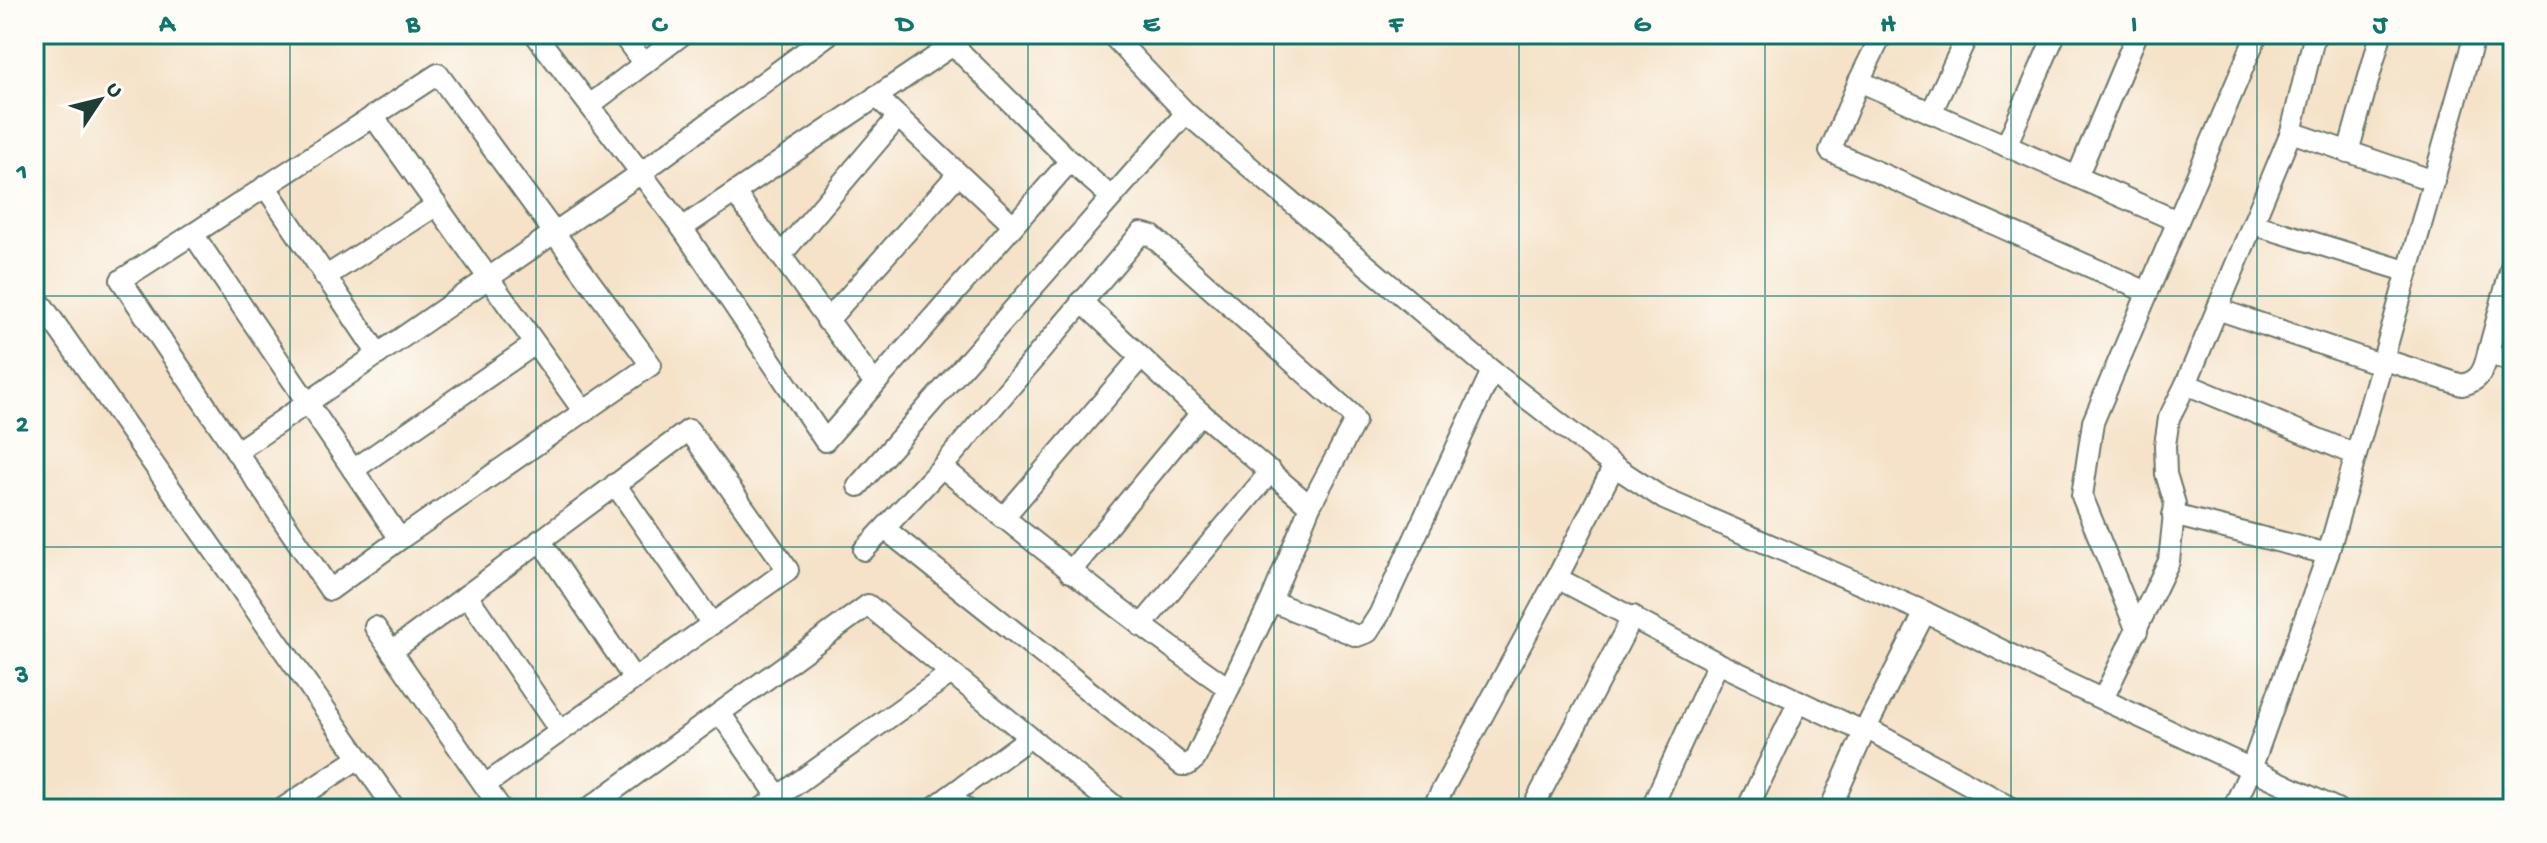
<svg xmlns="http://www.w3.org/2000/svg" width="2547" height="843" font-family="'Gochi Hand',sans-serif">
  <rect width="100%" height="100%" fill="#fdfcf7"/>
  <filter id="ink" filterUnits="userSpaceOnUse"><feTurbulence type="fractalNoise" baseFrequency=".0125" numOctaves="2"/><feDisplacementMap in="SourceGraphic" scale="16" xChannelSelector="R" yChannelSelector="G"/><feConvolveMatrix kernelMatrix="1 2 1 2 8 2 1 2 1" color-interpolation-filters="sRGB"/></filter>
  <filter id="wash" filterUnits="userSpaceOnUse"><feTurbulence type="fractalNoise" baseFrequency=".006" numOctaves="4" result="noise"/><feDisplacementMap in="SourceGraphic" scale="32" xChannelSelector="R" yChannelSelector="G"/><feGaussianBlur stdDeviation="1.8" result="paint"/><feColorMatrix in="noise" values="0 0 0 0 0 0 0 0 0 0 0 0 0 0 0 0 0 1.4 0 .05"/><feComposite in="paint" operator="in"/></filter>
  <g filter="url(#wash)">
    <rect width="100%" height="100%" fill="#f5e2c8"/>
  </g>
  <g filter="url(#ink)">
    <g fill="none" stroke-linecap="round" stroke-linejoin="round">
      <g stroke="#6a7768" stroke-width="24">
        <g id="minor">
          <polyline points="535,34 641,173 829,34"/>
          <polyline points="622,34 644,64"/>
          <polyline points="942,34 1070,161 1111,197"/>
          <polyline points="1111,34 1186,113 1492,371 1614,466 1664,499 1925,612 2063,681 2337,809"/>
          <polyline points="1882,34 1859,81 1830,151 2147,292"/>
          <polygon points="438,74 651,365 400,539 193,234"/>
          <polyline points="1859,81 2177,221"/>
          <polyline points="876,96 1013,225"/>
          <polyline points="590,105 683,34"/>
          <polyline points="1931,113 1968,34"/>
          <polyline points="373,116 584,412"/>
          <polyline points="2291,132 2434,181"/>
          <polyline points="2006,146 2055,34"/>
          <polyline points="2348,152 2381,34"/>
          <polyline points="2077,177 2137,34"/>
          <polyline points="265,186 378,354"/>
          <polyline points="735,193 875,384"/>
          <polyline points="2253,224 2406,271"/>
          <polyline points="682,228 825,441 1070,161"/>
          <polyline points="193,234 121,280 330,590 400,539"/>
          <polyline points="781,255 898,117"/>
          <polyline points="325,277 437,205"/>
          <polyline points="1081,301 1201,413 1310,506"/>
          <polyline points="42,305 395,809"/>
          <polyline points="2217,309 2380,364"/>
          <polyline points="827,321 958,174"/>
          <polyline points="2488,354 2513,361"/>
          <path d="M2382,359L2462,385C2475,382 2481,376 2485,364L2513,260"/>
          <polyline points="2186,384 2354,454"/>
          <polyline points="236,452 641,173 682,228 953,45"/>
          <polyline points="1614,466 1557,578 1718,663 1856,728 1866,728 2014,809"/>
          <path d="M942,467C1035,544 1129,618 1228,688"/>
          <polyline points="353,470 535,344"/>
          <polyline points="615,484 712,624"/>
          <polyline points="858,486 1186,113"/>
          <polyline points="2173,515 2328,554"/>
          <polyline points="1003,518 1141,357"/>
          <polyline points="540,540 634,679"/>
          <polyline points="864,550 942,467 1141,233 1152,236 1351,414 1355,421 1310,506 1271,601 1195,759 1188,765 1182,765 885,529"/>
          <polyline points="1070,572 1201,413"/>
          <polyline points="467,595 560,731"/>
          <polyline points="1271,601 1357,636 1368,632 1379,615 1492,371"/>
          <polyline points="1141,626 1271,471"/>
          <polyline points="375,627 501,809"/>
          <polyline points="2137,631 2082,496 2093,422 2257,34"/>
          <polyline points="392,651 689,430 788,570 485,785"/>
          <polyline points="2103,699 2169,561 2175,504 2166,474 2165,445 2169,418 2186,384 2291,132 2315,34"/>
          <polyline points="720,713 787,809"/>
          <polyline points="949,797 966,809"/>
          <polyline points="282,809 359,758"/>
          <polyline points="588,809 868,605 1118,809"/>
          <polyline points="761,809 951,673"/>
          <polyline points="932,809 1029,738"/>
          <polyline points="1432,809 1557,578"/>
          <polyline points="1532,809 1633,616"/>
          <polyline points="1651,809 1718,663"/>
          <polyline points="1747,809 1799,701"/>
          <polyline points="1830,809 1866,728 1925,612"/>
          <polyline points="2233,809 2251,769 2328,554 2475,34"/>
        </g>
      </g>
      <use href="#minor" stroke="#fff" stroke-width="20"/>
    </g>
  </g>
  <path fill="none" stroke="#0f766e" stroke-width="2" stroke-opacity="0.55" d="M290,34V809M536,34V809M782,34V809M1028,34V809M1274,34V809M1519,34V809M1765,34V809M2011,34V809M2257,34V809M34,296H2513M34,547H2513"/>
  <rect width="2547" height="843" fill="none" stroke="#fdfcf7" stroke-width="88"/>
  <g transform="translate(100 100) rotate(55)" stroke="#fdfcf7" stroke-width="6" paint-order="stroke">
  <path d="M0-6L14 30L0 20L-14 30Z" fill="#1f3d34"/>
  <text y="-12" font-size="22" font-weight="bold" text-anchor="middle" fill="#1f3d34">U</text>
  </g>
  <rect x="44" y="44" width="2459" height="755" fill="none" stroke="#0f766e" stroke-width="3"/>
  <g font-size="26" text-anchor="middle" font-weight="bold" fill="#0f766e">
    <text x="167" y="31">A</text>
    <text x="413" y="31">B</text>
    <text x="659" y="31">C</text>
    <text x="905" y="31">D</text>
    <text x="1151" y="31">E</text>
    <text x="1396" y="31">F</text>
    <text x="1642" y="31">G</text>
    <text x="1888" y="31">H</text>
    <text x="2134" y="31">I</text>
    <text x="2380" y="31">J</text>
    <text x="22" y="179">1</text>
    <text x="22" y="431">2</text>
    <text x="22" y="682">3</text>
  </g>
</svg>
